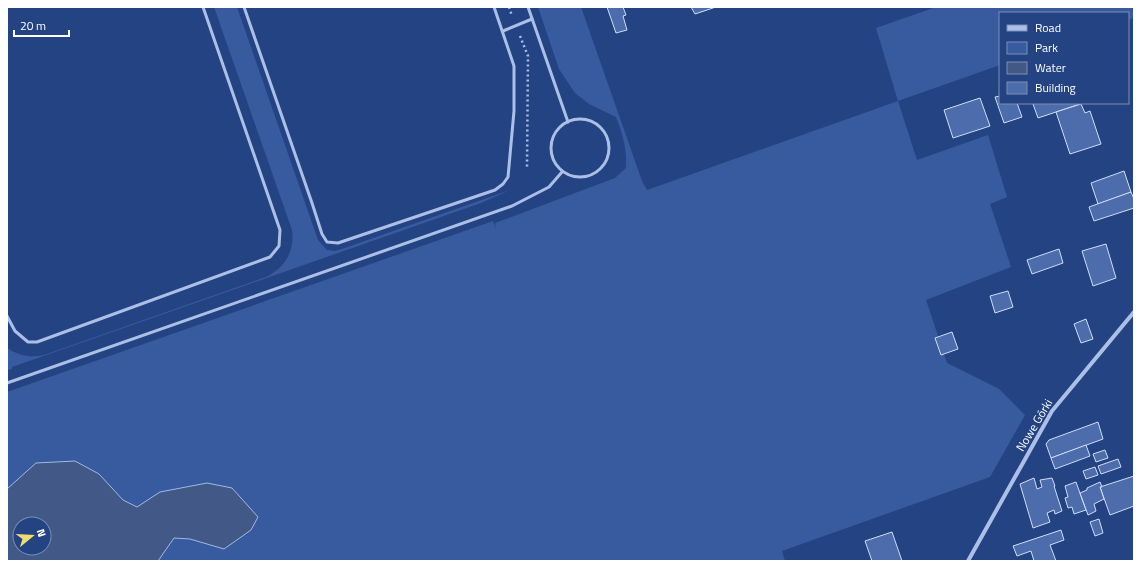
<svg xmlns="http://www.w3.org/2000/svg" width="1141" height="568" font-family="'Titillium Web',sans-serif">
  <rect width="100%" height="100%" fill="#244382"/>
  <g fill="#385ba0" fill-rule="evenodd">
    <path d="M214,7H237L318,240L327,250L335,251L345,248L510,190L481,203L12,367V369L7,370V348C19,356 31,358 44,355L266,277C285,268 295,251 292,230Z"/>
    <path d="M538,7H581L642,181L647,190L898,101L876,28L936,7H1132L1134,18L1128,20V13H1000V65L898,101L917,160L988,135L1007,197L990,204L1011,267L926,300L947,363L999,389L1025,415L990,477L782,551L785,561H7V392L493,221L496,229L495,223L615,178L626,168C627,149 623,135 616,117L589,104L575,93L559,69ZM20,524H44V548H20Z"/>
  </g>
  <path fill="#425887" stroke="#a0bae8" fill-rule="evenodd" d="M75,461L99,474L123,500L137,507L160,492L207,483L232,488L258,517L251,530L224,549L190,539L174,538L158,561H7V489L36,463ZM20,524H44V548H20Z"/>
  <g fill="#4c6cab" stroke="#d0ddf6">
    <polygon points="607,7 623,7 626,15 623,16 627,30 616,33"/>
    <polygon points="691,7 716,7 695,14"/>
    <polygon points="1000,96 1000,103 1017,103 1022,117 1004,123 995,97"/>
    <polygon points="980,98 990,126 953,138 944,110"/>
    <polygon points="1036,103 1079,103 1080,104 1038,118 1033,104"/>
    <polygon points="1081,104 1085,113 1090,111 1101,144 1070,154 1056,112"/>
    <polygon points="1124,171 1131,192 1098,204 1091,183"/>
    <polygon points="1131,192 1134,199 1134,208 1094,221 1089,207"/>
    <polygon points="1106,244 1116,278 1093,286 1082,251"/>
    <polygon points="1059,249 1063,263 1032,274 1027,260"/>
    <polygon points="1008,291 1013,307 995,313 990,296"/>
    <polygon points="1086,319 1093,339 1081,343 1074,324"/>
    <polygon points="952,332 958,349 941,355 935,338"/>
    <polygon points="1098,422 1103,439 1051,458 1046,444 1049,440"/>
    <polygon points="1086,445 1090,456 1055,469 1051,458"/>
    <polygon points="1105,450 1108,458 1096,462 1093,454"/>
    <polygon points="1118,459 1121,467 1101,474 1098,466"/>
    <polygon points="1095,467 1098,475 1086,479 1083,471"/>
    <polygon points="1134,476 1134,506 1110,515 1100,487"/>
    <polygon points="1034,478 1037,489 1042,487 1040,480 1052,478 1055,486 1054,486 1062,511 1055,514 1054,510 1047,513 1050,522 1033,528 1020,484"/>
    <polygon points="1076,482 1086,510 1074,514 1072,507 1068,508 1065,498 1068,497 1065,486"/>
    <polygon points="1100,482 1102,487 1100,487 1104,499 1094,504 1096,511 1088,515 1080,493 1087,490 1087,488"/>
    <polygon points="1099,519 1103,533 1095,536 1090,522"/>
    <polygon points="1061,530 1064,540 1050,545 1056,561 1034,561 1031,551 1017,556 1013,546"/>
    <polygon points="892,532 902,561 872,561 865,541"/>
  </g>
  <g fill="none" stroke-linecap="round" stroke-linejoin="round">
    <g stroke="#acc0e7" stroke-width="2.5" stroke-dasharray="2 3" stroke-linecap="butt">
      <polyline points="509,7 512,16"/>
      <polyline points="520,36 528,56 527,167"/>
    </g>
    <g stroke="#acc0e7" stroke-width="3">
      <polyline points="244,7 312,203 322,234 327,242 338,243 495,190 503,184 508,177 514,111 514,66 494,7"/>
      <polyline points="528,7 568,122"/>
      <polyline points="503,31 532,19"/>
      <circle cx="580" cy="148" r="29"/>
      <polyline points="7,316 15,331 28,342 37,342 270,257 279,246 280,230 203,7"/>
      <polyline points="7,383 512,206 549,187 562,172"/>
    </g>
    <polyline stroke="#acc0e7" stroke-width="4" points="968,561 1052,411 1134,312"/>
  </g>
  <g text-anchor="middle" dominant-baseline="central" stroke-width="3" stroke-linejoin="round" paint-order="stroke">
    <g font-size="12" fill="#fff" stroke="#244382">
      <text transform="translate(1034 425) rotate(-59)">Nowe Górki</text>
    </g>
  </g>
  <rect width="1141" height="568" fill="none" stroke="#ffffff" stroke-width="16"/>
  <rect x="999" y="12" width="130" height="92" fill="#244382" stroke="#7c8eb4"/>
  <rect x="1007" y="25" width="20" height="6" fill="#acc0e7" stroke="#7c8eb4"/>
  <text x="1035" y="32" font-size="12" fill="#ffffff">Road</text>
  <rect x="1007" y="42" width="20" height="12" fill="#385ba0" stroke="#7c8eb4"/>
  <text x="1035" y="52" font-size="12" fill="#ffffff">Park</text>
  <rect x="1007" y="62" width="20" height="12" fill="#425887" stroke="#7c8eb4"/>
  <text x="1035" y="72" font-size="12" fill="#ffffff">Water</text>
  <rect x="1007" y="82" width="20" height="12" fill="#4c6cab" stroke="#7c8eb4"/>
  <text x="1035" y="92" font-size="12" fill="#ffffff">Building</text>
  <g transform="translate(32 536) rotate(72)"><circle r="19" fill="#244382" stroke="#7c8eb4"/>
  <path d="M0-3L7 15L0 10L-7 15Z" fill="#f2db70"/>
  <text y="-6" font-size="11" font-weight="bold" text-anchor="middle" fill="#ffffff">N</text>
  </g>
  <path d="M14 30v6h55v-6" fill="none" stroke="#ffffff" stroke-width="2"/>
  <text x="20" y="30" font-size="12" fill="#ffffff" stroke="#244382" stroke-width="3" paint-order="stroke">20 m</text>
</svg>
